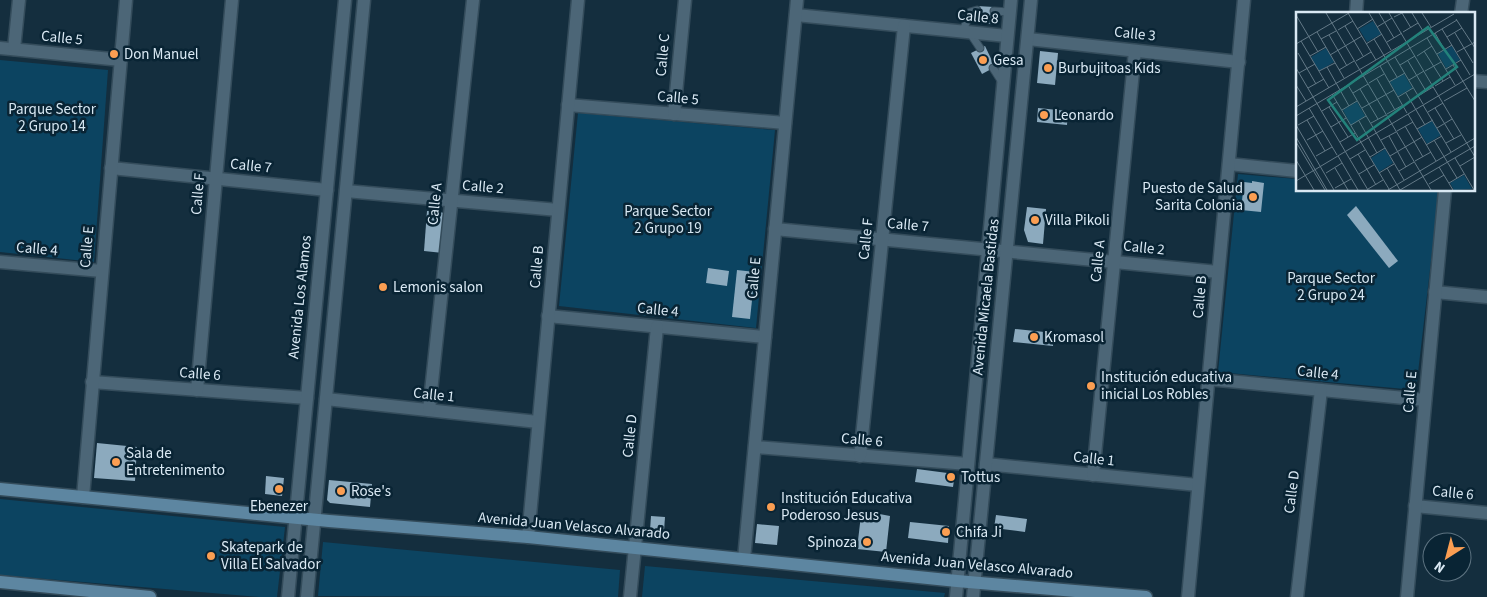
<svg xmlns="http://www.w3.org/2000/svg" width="1487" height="597" font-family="'Source Sans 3',sans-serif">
  <rect width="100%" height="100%" fill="#142e3e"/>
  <g fill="#0c4461">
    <polygon points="0,60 108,70 94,262 0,252"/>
    <polygon points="578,113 775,130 756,328 559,306"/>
    <polygon points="1238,174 1297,179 1297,190 1416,190 1439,192 1416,390 1218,372"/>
    <polygon points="0,499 285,527 277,597 260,597 0,575"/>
    <polygon points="323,542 620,570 618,597 318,596"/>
    <polygon points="645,566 945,593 944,597 642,597"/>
  </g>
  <g fill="#8caabe">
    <polygon points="977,6 994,7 993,24 976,23"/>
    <polygon points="985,46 995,67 982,74 971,53"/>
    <polygon points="1040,51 1058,53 1055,85 1037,83"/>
    <polygon points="1038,108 1068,111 1067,125 1037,122"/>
    <polygon points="1252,181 1264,183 1261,212 1241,210 1244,182 1252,183"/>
    <polygon points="1356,206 1398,261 1389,268 1347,215"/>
    <polygon points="1027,207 1046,209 1043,244 1028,242 1024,230"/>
    <polygon points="427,211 446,213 443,253 424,251"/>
    <polygon points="708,268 729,271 727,286 706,283"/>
    <polygon points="737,270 755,272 750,319 732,317"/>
    <polygon points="1015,329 1054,333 1053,346 1013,342"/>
    <polygon points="97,443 137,447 135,481 94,478"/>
    <polygon points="917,469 955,474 953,487 915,482"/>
    <polygon points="266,476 284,478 282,496 265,494"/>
    <polygon points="329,480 372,484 370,507 330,503 327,500"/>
    <polygon points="869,512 890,516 886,552 857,549 861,515 868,516"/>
    <polygon points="996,515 1027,519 1025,532 994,528"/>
    <polygon points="651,516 665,517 664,531 650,530"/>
    <polygon points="910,522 949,526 948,543 908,538"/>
    <polygon points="757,524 779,526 777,545 755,543"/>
  </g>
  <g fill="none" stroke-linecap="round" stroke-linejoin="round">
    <g stroke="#344c5b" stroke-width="9">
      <g id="service">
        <polyline points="994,11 1009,12"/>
        <polyline points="963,31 970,12 977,10"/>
        <polyline points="970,33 980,48"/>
        <polyline points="993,68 1002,82"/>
      </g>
    </g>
    <g stroke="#344c5b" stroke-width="15">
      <g id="minor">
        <polyline points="1356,14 1357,0"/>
        <polyline points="1461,14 1463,0"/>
        <polyline points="796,15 1007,36"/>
        <polyline points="1028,39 1239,62"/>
        <polyline points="0,48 121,60"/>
        <polyline points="14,49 19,0"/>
        <polyline points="1473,81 1487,82"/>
        <polyline points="568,105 785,123"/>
        <polyline points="674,114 685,0"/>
        <polyline points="1229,164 1297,171"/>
        <polyline points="111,168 327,190"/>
        <polyline points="346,191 558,210"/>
        <polyline points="775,229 1218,272"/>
        <polyline points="0,262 102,271"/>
        <polyline points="1435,292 1487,297"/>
        <polyline points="548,316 765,337"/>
        <polyline points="1208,379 1425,400"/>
        <polyline points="92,382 307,398"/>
        <polyline points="197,390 232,0"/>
        <polyline points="326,399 538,422"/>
        <polyline points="429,410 473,0"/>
        <polyline points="755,447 968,464"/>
        <polyline points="860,456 904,26"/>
        <polyline points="986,464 1198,485"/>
        <polyline points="1093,475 1135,51"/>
        <polyline points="83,497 126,0"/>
        <polyline points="1415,506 1487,513"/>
        <polyline points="528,537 578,0"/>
        <polyline points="744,559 797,0"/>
        <polyline points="630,597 657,327"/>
        <polyline points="1188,597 1244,0"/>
        <polyline points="1297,597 1321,390"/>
        <polyline points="1407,597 1445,190"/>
      </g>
    </g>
    <g stroke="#344c5b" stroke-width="15">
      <g id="tertiary">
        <polyline points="288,597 345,0"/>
        <polyline points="307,597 364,0"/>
        <polyline points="956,597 1011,0"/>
        <polyline points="973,597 1031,0"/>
      </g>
    </g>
    <g stroke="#344c5b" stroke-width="15">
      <g id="secondary">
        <polyline points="0,489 329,521 528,537 957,581 1146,597"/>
        <polyline points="0,582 150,597"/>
      </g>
    </g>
    <use href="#service" stroke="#4c6677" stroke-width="7"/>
    <use href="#minor" stroke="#4c6677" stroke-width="12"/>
    <use href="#tertiary" stroke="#4c6677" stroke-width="12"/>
    <use href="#secondary" stroke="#5d86a1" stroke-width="12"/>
  </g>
  <g fill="#fb9e52" stroke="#092434" stroke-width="2">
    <circle cx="114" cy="54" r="5"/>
    <circle cx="983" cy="60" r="5"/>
    <circle cx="1048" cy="68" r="5"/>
    <circle cx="1044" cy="115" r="5"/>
    <circle cx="1253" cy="197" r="5"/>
    <circle cx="1035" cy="220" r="5"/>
    <circle cx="383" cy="287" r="5"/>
    <circle cx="1034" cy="337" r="5"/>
    <circle cx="1091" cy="386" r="5"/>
    <circle cx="116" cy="462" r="5"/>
    <circle cx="951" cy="477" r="5"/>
    <circle cx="279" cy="489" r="5"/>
    <circle cx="341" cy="491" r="5"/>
    <circle cx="771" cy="507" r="5"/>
    <circle cx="946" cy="532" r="5"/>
    <circle cx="867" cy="542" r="5"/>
    <circle cx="211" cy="556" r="5"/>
  </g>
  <g text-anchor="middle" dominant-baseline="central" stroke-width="5" stroke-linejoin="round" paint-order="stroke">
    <g font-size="15" fill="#dae9f4" stroke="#092434">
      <text transform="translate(978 17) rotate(6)">Calle 8</text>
      <text transform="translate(1135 34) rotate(6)">Calle 3</text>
      <text transform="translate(62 38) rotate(6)">Calle 5</text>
      <text transform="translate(663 55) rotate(-85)">Calle C</text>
      <text transform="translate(678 98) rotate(5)">Calle 5</text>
      <text transform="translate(251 166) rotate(6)">Calle 7</text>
      <text transform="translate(483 187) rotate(5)">Calle 2</text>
      <text transform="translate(198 194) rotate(-85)">Calle F</text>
      <text transform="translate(435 204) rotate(-84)">Calle A</text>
      <text transform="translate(908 225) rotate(5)">Calle 7</text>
      <text transform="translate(866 239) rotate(-84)">Calle F</text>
      <text transform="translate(87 247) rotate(-85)">Calle E</text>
      <text transform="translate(1144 248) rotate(6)">Calle 2</text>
      <text transform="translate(37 249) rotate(5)">Calle 4</text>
      <text transform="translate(1098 261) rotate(-84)">Calle A</text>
      <text transform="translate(537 267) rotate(-85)">Calle B</text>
      <text transform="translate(754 278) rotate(-85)">Calle E</text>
      <text transform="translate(300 297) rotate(-84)">Avenida Los Alamos</text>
      <text transform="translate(986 297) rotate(-84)">Avenida Micaela Bastidas</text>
      <text transform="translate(1200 297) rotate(-85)">Calle B</text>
      <text transform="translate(658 310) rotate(6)">Calle 4</text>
      <text transform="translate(1318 373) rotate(6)">Calle 4</text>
      <text transform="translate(200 374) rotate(4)">Calle 6</text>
      <text transform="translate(1410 392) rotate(-85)">Calle E</text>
      <text transform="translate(434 395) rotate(6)">Calle 1</text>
      <text transform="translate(630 436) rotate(-84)">Calle D</text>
      <text transform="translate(862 440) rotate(5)">Calle 6</text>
      <text transform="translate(1094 459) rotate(6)">Calle 1</text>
      <text transform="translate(1292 492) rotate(-83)">Calle D</text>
      <text transform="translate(1453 493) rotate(6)">Calle 6</text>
      <text transform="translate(574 526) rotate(5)">Avenida Juan Velasco Alvarado</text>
      <text transform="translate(977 565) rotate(5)">Avenida Juan Velasco Alvarado</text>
    </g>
    <g font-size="15" fill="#dae9f4" stroke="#092434" text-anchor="start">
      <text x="124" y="54">Don Manuel</text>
      <text x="993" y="60">Gesa</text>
      <text x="1058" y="68">Burbujitoas Kids</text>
      <text x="1054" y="115">Leonardo</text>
      <text x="1243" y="188" text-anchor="end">Puesto de Salud<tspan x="1243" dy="17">Sarita Colonia</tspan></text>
      <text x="1045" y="220">Villa Pikoli</text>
      <text x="393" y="287">Lemonis salon</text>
      <text x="1044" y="337">Kromasol</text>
      <text x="1101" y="377">Institución educativa<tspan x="1101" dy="17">inicial Los Robles</tspan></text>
      <text x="126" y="453">Sala de<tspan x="126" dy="17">Entretenimento</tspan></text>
      <text x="961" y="477">Tottus</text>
      <text x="351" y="491">Rose's</text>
      <text x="781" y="498">Institución Educativa<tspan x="781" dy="17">Poderoso Jesus</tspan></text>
      <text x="279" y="506" text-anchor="middle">Ebenezer</text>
      <text x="956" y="532">Chifa Ji</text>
      <text x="857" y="542" text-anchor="end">Spinoza</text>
      <text x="221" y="547">Skatepark de<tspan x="221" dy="17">Villa El Salvador</tspan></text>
    </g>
    <g font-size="15" fill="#d6e7f2" stroke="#092434">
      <text x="52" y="109">Parque Sector<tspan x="52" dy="17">2 Grupo 14</tspan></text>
      <text x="668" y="211">Parque Sector<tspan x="668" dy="17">2 Grupo 19</tspan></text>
      <text x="1331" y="278">Parque Sector<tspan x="1331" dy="17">2 Grupo 24</tspan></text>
    </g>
  </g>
  <g transform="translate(1296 12)">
    <rect width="179" height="179" fill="#142e3e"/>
    <path d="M77,9L85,22L71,30L63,17ZM156,34L164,48L150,56L142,42ZM30,36L38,50L23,59L15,45ZM108,62L116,76L102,84L94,70ZM61,90L69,104L55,113L47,98ZM136,109L145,123L131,132L122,117ZM89,137L97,151L83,160L75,146ZM168,163L176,177L158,178L154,171Z" fill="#0c4461"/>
    <path fill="none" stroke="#637987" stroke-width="1" d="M30,1L135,178M52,1L80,48M73,1L95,38M83,1L98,26M93,1L179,145M116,1L127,19M126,1L135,15M0,3L22,40M98,5L106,1L115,16M160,7L179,36M49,14L67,44M81,15L96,6M61,17L77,7M146,17L174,63M42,18L57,9M21,20L48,66M107,20L122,11M139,21L148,37M159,21L177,51M33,23L51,54M151,25L166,16M131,26L159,73M25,27L40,19M78,27L101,65M5,29L33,76M91,30L106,21M0,32L53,1M70,32L86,22M128,39L147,69M161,40L179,30M2,41L20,72M141,42L156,33M34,43L66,24M14,44L30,35M121,44L136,34M99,45L127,92M60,49L75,40M112,49L130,79M104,53L119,44M157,53L179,89M84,54L111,101M31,55L53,94M0,56L72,178M150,57L165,48M43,58L58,49M23,59L39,51M129,59L145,50M3,61L19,52M81,67L99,98M113,68L128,59M93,70L109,61M73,71L88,62M0,73L10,89M52,73L108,168M139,74L154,65M12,76L28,67M64,77L82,107M57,81L72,72M110,81L129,113M36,82L93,177M122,84L137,75M102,85L117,76M148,89L171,76M127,93L155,140M0,95L158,2M33,95L52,125M13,96L41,143M66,96L98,78M139,96L158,127M46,98L61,89M26,99L41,90M132,100L147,91M91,102L107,93M112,102L140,149M0,104L161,8M11,108L29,139M63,109L81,141M75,111L90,103M0,113L38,178M2,113L18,104M55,113L70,104M109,114L127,145M35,115L50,106M141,116L156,107M121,117L137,108M101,119L117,110M93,124L110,155M0,125L31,178M11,128L27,119M85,128L100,120M138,128L161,166M0,130L29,178M44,130L59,121M150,131L165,123M130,133L146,124M62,142L80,173M20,144L36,135M42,144L62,178M94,144L126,125M74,145L89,136M159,146L178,178M54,147L69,138M0,148L18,178M119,149L135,140M164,154L179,145M143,155L157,178M39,156L52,178M91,156L104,178M103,159L118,150M30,161L46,151M83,161L98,152M63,162L78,153M0,169L179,62M153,171L168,162M133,172L148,163M39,176L55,167M72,177L87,168M92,178L179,126M104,178L179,134"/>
    <path fill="#23827b" fill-opacity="0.15" stroke="#23827b" stroke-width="2.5" d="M132,15L161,55L61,128L32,88Z"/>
    <rect width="179" height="179" fill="none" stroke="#dae9f4" stroke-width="2.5"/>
  </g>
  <g transform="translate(1447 557) rotate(216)"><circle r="24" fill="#092434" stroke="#5d7381"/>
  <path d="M0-4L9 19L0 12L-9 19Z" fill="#fb9e52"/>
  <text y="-8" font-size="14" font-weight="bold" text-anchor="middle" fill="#dae9f4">N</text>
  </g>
</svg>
